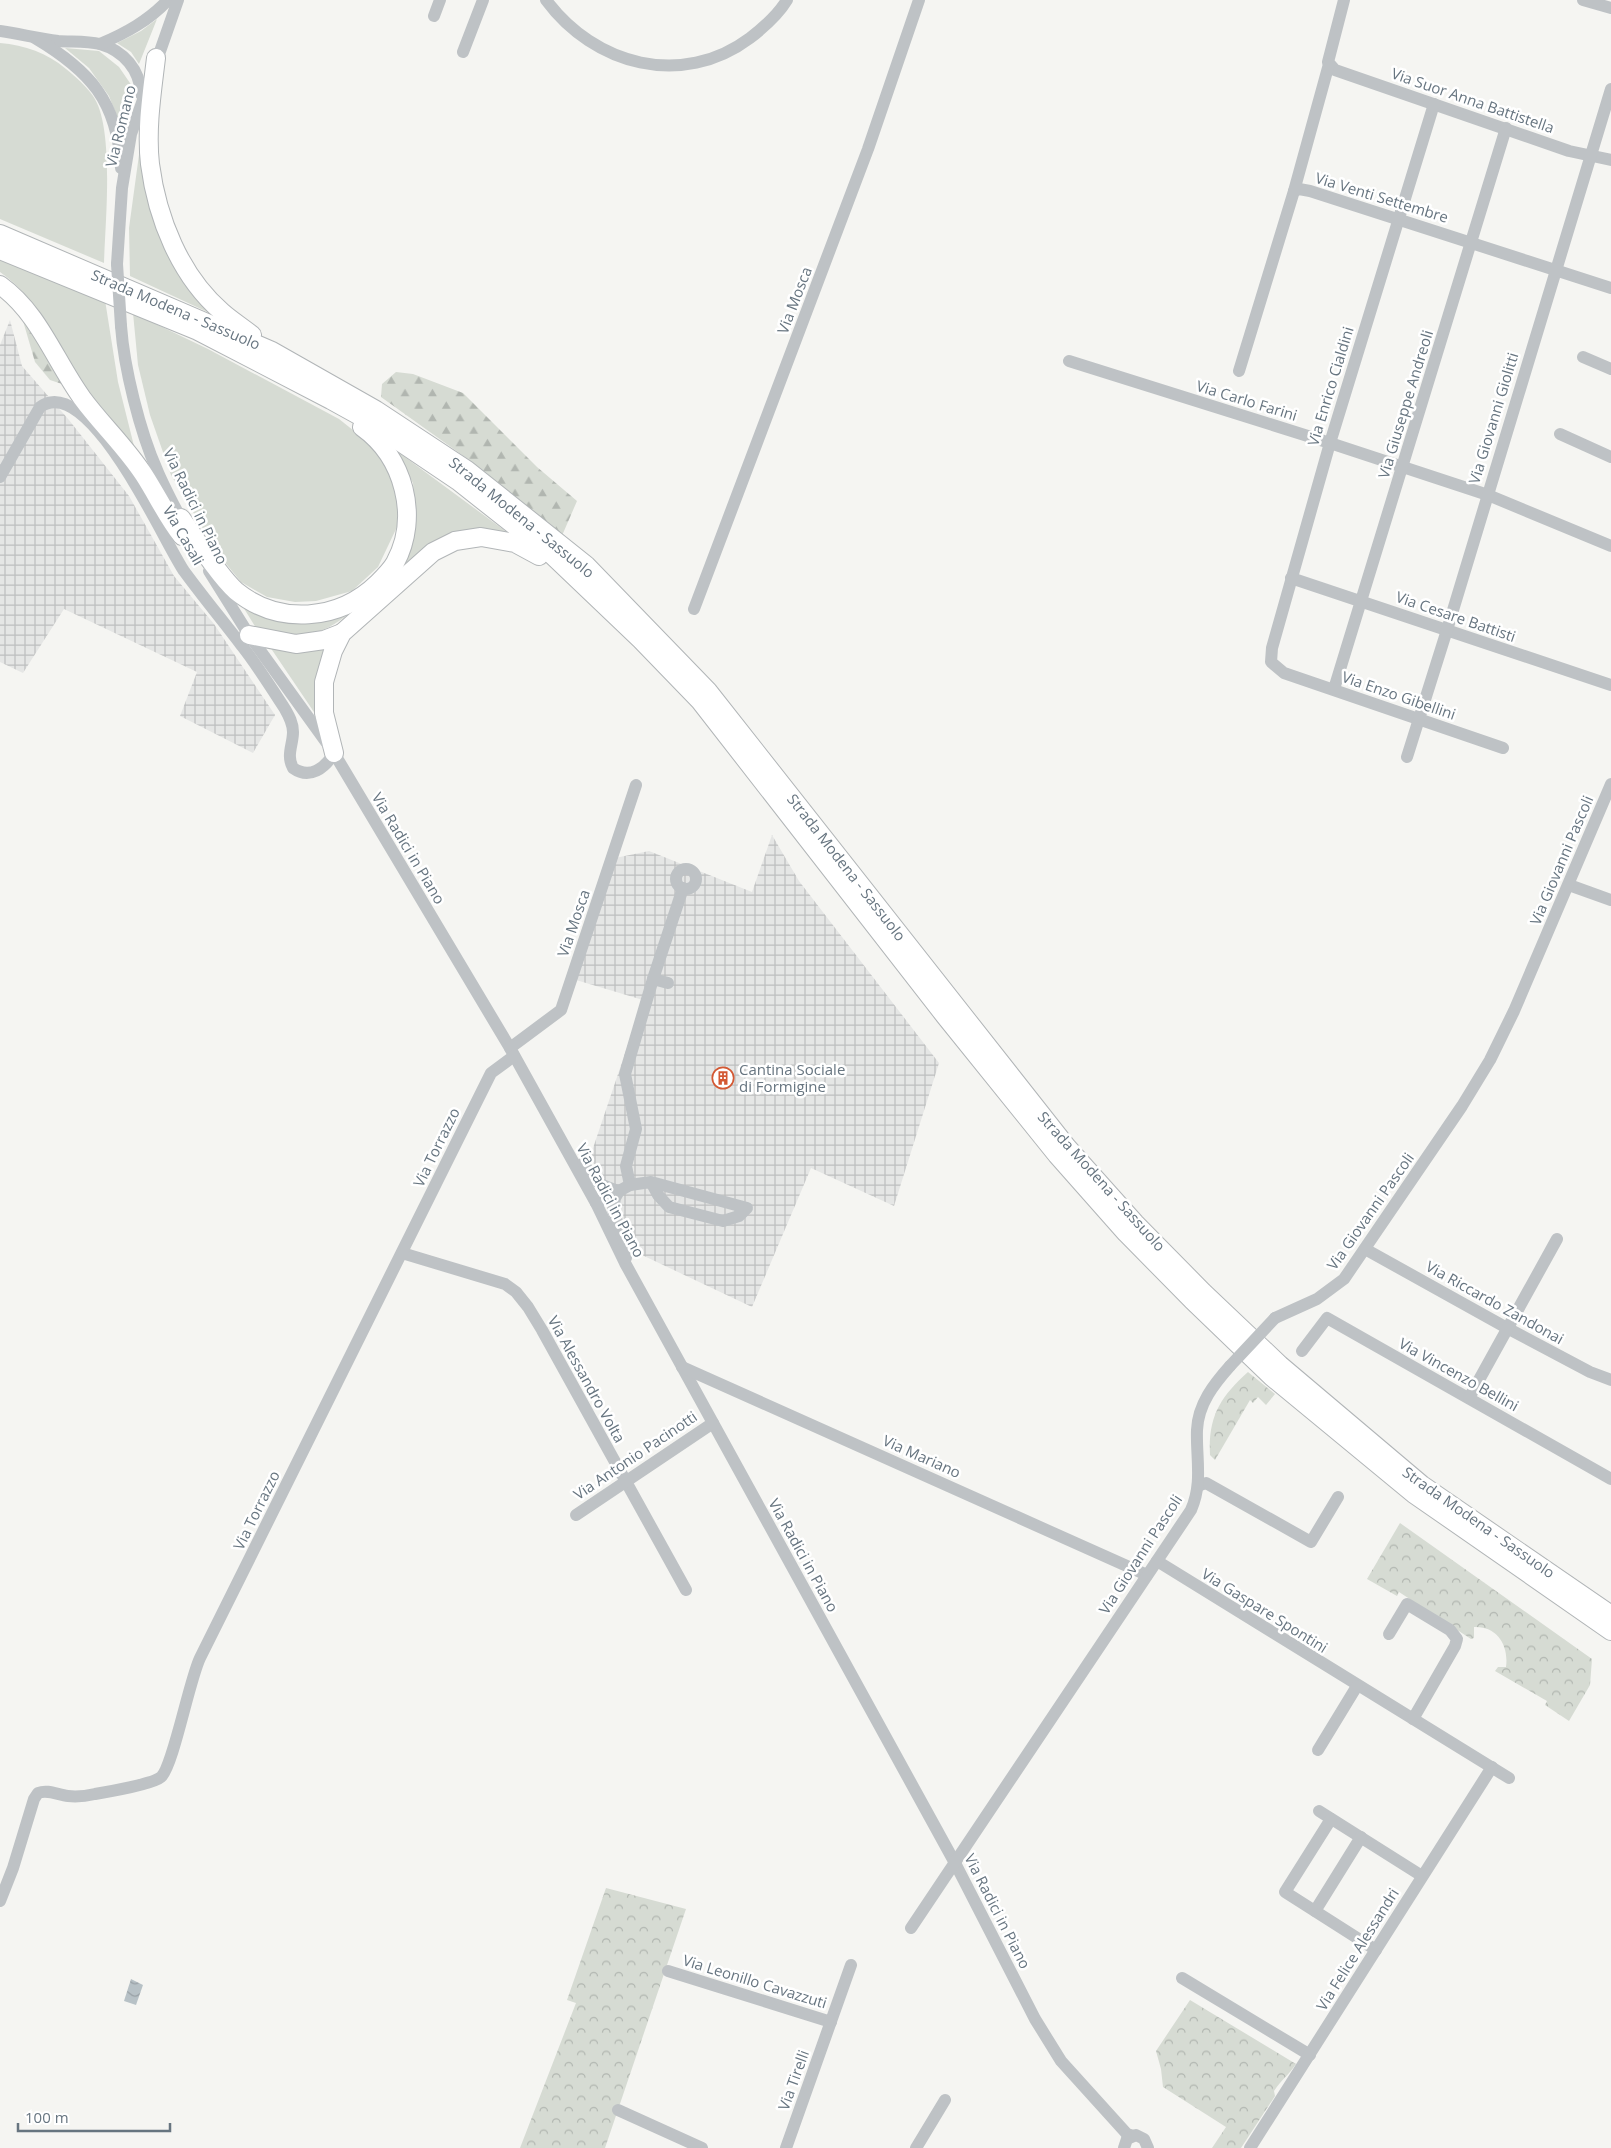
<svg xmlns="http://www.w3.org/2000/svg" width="1611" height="2148" font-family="'Open Sans',sans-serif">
  <defs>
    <pattern id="industrial-grid" width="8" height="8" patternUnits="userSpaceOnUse" patternTransform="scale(1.25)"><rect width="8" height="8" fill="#e5e6e5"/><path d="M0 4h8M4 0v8" fill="none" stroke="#bdbfbf"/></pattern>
    <pattern id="forest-firs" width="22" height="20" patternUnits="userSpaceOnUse" patternTransform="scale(1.25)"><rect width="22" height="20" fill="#d6dbd3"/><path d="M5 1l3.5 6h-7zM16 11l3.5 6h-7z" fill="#b1b6b0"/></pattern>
    <pattern id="park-crowns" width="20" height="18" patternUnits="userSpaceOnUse" patternTransform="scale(1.25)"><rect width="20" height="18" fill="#d6dbd3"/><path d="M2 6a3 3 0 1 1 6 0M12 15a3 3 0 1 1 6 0" fill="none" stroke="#b1b6b0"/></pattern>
    <pattern id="water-waves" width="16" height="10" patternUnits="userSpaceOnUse" patternTransform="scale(1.25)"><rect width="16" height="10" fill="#b7c1c6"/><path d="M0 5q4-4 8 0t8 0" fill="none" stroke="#99a1a6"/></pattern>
  </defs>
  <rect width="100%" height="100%" fill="#f5f5f2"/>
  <g fill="url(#industrial-grid)">
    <polygon points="10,320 22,366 69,420 129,496 174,576 214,624 275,715 253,753 180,716 197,672 64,609 23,673 0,662 0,345"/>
    <polygon points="772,835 799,881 939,1063 894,1206 811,1168 752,1307 642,1255 590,1157 643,1000 576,980 615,858 649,851 752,892"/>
  </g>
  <g fill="#d6dbd3">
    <polygon points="157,19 139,64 131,52 117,43 141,31"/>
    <path d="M0,43C25,45 47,53 66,69C76,77 86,86 93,96C115,127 105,224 104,263L0,219Z"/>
    <polygon points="65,48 99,51 119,67 132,86 122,129 109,96 89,68"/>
    <path d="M141,140C146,185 151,231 177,270C188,286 202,300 214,315L130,276L129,228Z"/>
    <path d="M0,257L105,300L118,382L134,446C118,427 101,409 87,389C58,349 42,301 0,272Z"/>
    <polygon points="133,313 208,349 339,419 368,442 386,462 398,496 397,527 378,567 352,591 316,601 295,602 267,597 241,582 218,554 171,475 150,415 138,365"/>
    <polygon points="394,449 508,533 442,538 403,565 416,517 413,483"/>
    <path d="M237,597L269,613L368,597C346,618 319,640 286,636C277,635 266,630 256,628Z"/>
    <path d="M268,644H327C318,668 316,689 316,715Z"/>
  </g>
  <g fill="url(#forest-firs)">
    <polygon points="21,314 68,386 50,380 35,362"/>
    <polygon points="396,372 413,374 463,393 537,467 577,501 561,538 469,460 381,397 382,384"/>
  </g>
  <g fill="url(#park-crowns)">
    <path d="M1248,1372L1275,1394L1266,1405L1258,1397L1253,1403L1250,1400L1215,1460L1210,1455C1208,1417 1220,1397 1248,1372Z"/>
    <path d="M1400,1523L1592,1659L1590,1685L1569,1721L1545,1705L1547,1701L1495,1671L1498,1667H1506C1509,1645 1497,1626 1474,1627V1638L1471,1639L1399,1592L1397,1596L1367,1579Z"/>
    <polygon points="606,1888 686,1909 605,2148 520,2148 576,2003 567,2000"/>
    <path d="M1190,2000L1296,2064C1289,2075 1281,2080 1274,2091L1275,2096L1241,2148H1212L1226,2127L1163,2087L1161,2069L1156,2051Z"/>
  </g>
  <polygon fill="url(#water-waves)" points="131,1979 143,1985 136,2005 124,2001"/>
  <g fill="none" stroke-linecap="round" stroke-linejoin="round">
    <g stroke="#b1b5b7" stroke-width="20">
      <g id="highway">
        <path d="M156,58C152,92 146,129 150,164C157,218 180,276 222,312C231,320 242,327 252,335"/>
        <polyline points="0,234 272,351 376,410 467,470 586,565 708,691 1067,1147 1135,1223 1203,1292 1280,1365 1422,1485 1611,1615"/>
        <polyline points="0,250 198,331 331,400 369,421 458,481 553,556 641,640 700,701 945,1016 1057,1155 1126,1233 1192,1300 1272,1377 1414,1494 1611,1631"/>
        <path d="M0,285C39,313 54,359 82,398C101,424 126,447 144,475C157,495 167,517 182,536"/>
        <path d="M181,518C195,538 219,576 236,591C279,626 339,621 378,583C384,577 391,570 395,563C420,517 404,457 362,427"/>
        <polyline points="249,635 296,644 324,640 342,633"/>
        <polyline points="334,753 324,713 324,682 333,651 342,633 433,552 455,541 481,537 515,543 539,556"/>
      </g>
    </g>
    <g stroke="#bec2c5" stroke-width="12">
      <path d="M546,0C594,65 682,89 750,38C763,28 778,15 787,0"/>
      <polyline points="1344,0 1328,62 1335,70 1569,151 1611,160"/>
      <polyline points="1583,0 1611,8"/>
      <polyline points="434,16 440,0"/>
      <path d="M0,31C19,34 38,38 58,41C71,42 87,41 100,44C124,51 140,70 141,94"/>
      <path d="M35,38C89,70 118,101 121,168"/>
      <path d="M100,44C126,33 148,21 168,0"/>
      <polyline points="463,52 483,0"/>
      <polyline points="1434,104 1330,443 1272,648 1271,662 1284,673 1503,748"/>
      <polyline points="1294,191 1299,189 1310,191 1611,288"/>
      <polyline points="117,264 122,188 131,134 178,0"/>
      <path d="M121,326C124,368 140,432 157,470C165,489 175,507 184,525"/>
      <polyline points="1583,357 1611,369"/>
      <polyline points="1069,361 1330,443 1488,495 1611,546"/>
      <polyline points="1239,371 1294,191 1329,64"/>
      <polyline points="1560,434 1611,457"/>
      <path d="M0,477L40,407C89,371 164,542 184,571C203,597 223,621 242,646C258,666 271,688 285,709C289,716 293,723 293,732C293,745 286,755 293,768C310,780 325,768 334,753"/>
      <polyline points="209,571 249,635 334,753 510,1048 596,1203 625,1263 955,1863 1035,2019 1061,2061 1127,2134 1133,2136"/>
      <polyline points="1291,578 1611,685"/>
      <polyline points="694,609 868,149 919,0"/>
      <polyline points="1334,689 1506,128"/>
      <polyline points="1407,757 1447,630 1611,89"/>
      <circle cx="686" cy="879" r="10"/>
      <polyline points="1569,885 1611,900"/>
      <polyline points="653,979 668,983"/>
      <polyline points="510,1048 561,1010 636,785"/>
      <path d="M583,1163C597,1183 596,1184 619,1191L596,1203"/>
      <polyline points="630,1185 626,1166 636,1129 625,1074 653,979 683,888"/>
      <polyline points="1365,1249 1507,1328 1590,1372 1611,1380"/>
      <polyline points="402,1253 505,1284 516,1292 528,1307 542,1330 686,1590"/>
      <polyline points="626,1258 626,1247 613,1210 615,1198 619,1191 630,1185 651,1182 747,1208 739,1216 723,1221 669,1207 658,1195 651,1182"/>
      <polyline points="1275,1318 1317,1299 1344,1279 1462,1106 1490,1060 1514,1011 1611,784"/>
      <polyline points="1302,1351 1327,1318 1611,1479"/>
      <polyline points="682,1367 1147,1575"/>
      <polyline points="1469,1398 1557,1239"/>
      <polyline points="1198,1486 1206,1483 1311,1542 1338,1497"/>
      <polyline points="576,1515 713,1423"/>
      <polyline points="1157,1561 1509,1778"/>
      <polyline points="1389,1634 1407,1604 1450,1630 1457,1639 1455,1646 1413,1719"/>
      <polyline points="1318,1750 1357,1686"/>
      <polyline points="1319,1811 1422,1876"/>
      <polyline points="1331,1819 1285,1892 1376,1950"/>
      <path d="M0,1901L13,1868L34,1799L38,1793C48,1789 58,1795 68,1796C77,1797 86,1796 95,1794C107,1792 153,1784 161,1777C173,1767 189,1681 200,1658L491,1073L514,1056"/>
      <polyline points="1315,1911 1361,1837"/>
      <path d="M911,1928L1191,1510C1203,1483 1196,1458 1197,1430C1198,1404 1214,1384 1230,1366"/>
      <polyline points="668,1971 831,2022"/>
      <polyline points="1182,1978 1310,2055"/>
      <polyline points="618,2110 702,2148"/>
      <polyline points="786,2148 851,1965"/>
      <polyline points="916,2148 945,2100"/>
      <polyline points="1124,2148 1127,2139 1136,2135 1144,2139 1148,2148"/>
      <polyline points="1250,2148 1492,1767"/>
    </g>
    <use href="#highway" stroke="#fff" stroke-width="18"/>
    <g stroke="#bec2c5" stroke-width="12">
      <polyline points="117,264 121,326"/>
      <polyline points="1230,1366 1275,1318"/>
    </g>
  </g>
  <defs>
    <g id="building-ring" transform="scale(1.125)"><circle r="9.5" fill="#fff" stroke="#d35833" stroke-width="1.5"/><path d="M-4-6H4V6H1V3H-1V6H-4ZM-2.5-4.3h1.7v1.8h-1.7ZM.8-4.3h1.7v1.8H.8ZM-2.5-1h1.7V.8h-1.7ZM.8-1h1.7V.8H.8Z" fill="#d35833"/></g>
  </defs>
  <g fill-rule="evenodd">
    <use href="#building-ring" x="723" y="1078"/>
  </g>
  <g text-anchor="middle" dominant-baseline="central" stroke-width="5" stroke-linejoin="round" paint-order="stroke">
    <g font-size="15" fill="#677580" stroke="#fff">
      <text transform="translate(1473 100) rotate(19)">Via Suor Anna Battistella</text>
      <text transform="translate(120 126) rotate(-76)">Via Romano</text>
      <text transform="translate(1382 197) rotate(17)">Via Venti Settembre</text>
      <text transform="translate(794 300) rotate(-69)">Via Mosca</text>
      <text transform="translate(176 309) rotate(23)">Strada Modena - Sassuolo</text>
      <text transform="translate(1330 386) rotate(-73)">Via Enrico Cialdini</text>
      <text transform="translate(1247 400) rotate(17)">Via Carlo Farini</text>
      <text transform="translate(1405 404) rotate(-73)">Via Giuseppe Andreoli</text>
      <text transform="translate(1493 418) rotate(-73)">Via Giovanni Giolitti</text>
      <text transform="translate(196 506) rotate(64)">Via Radici in Piano</text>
      <text transform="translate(522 517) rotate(39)">Strada Modena - Sassuolo</text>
      <text transform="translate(184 535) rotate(60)">Via Casali</text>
      <text transform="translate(1456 616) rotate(19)">Via Cesare Battisti</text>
      <text transform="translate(1399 695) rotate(19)">Via Enzo Gibellini</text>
      <text transform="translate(409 848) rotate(59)">Via Radici in Piano</text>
      <text transform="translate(1561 860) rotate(-67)">Via Giovanni Pascoli</text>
      <text transform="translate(847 867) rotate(52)">Strada Modena - Sassuolo</text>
      <text transform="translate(573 923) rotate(-71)">Via Mosca</text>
      <text transform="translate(436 1147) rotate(-64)">Via Torrazzo</text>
      <text transform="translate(1102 1181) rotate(48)">Strada Modena - Sassuolo</text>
      <text transform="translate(611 1200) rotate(62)">Via Radici in Piano</text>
      <text transform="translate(1370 1211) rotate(-55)">Via Giovanni Pascoli</text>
      <text transform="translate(1495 1302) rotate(29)">Via Riccardo Zandonai</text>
      <text transform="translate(1459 1374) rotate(29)">Via Vincenzo Bellini</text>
      <text transform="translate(587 1379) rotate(61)">Via Alessandro Volta</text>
      <text transform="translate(635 1455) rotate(-34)">Via Antonio Pacinotti</text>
      <text transform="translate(922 1456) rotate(24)">Via Mariano</text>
      <text transform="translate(256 1510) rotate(-64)">Via Torrazzo</text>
      <text transform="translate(1479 1522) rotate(35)">Strada Modena - Sassuolo</text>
      <text transform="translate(1140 1554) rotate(-57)">Via Giovanni Pascoli</text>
      <text transform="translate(804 1555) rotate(61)">Via Radici in Piano</text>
      <text transform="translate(1265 1610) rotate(32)">Via Gaspare Spontini</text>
      <text transform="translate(998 1911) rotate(63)">Via Radici in Piano</text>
      <text transform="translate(1357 1949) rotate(-58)">Via Felice Alessandri</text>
      <text transform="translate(755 1981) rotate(17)">Via Leonillo Cavazzuti</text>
      <text transform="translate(793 2080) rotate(-70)">Via Tirelli</text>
    </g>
    <g font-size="15" fill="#677580" stroke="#fff" text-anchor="start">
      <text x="739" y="1069">Cantina Sociale<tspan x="739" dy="17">di Formigine</tspan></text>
    </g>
  </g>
  <path d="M18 2123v8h152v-8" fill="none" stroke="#677580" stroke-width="2.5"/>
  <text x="25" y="2123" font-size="15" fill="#677580" stroke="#ffffff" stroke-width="4" paint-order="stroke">100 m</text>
</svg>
